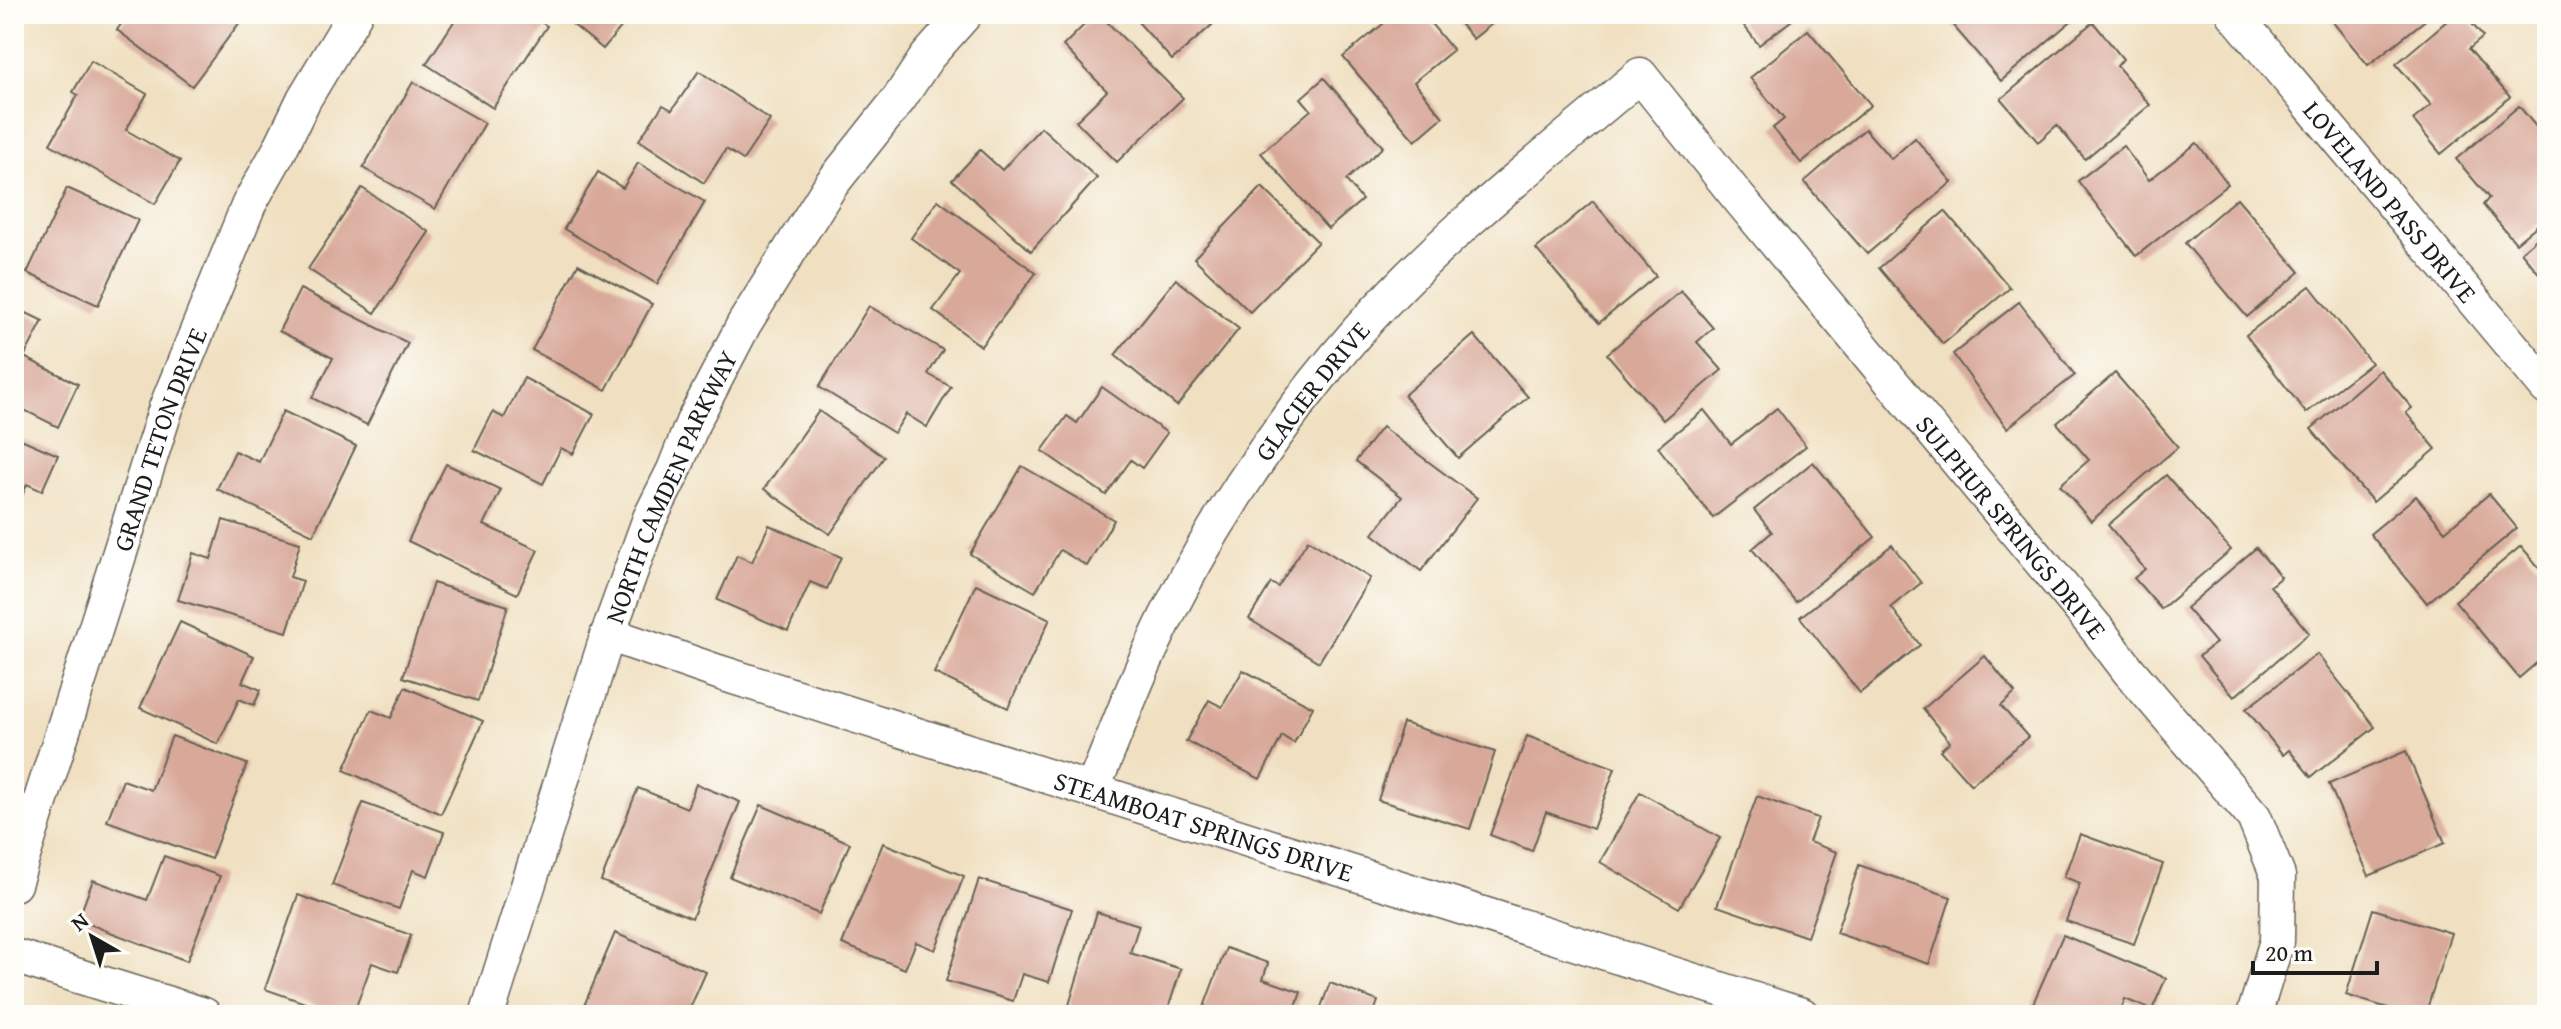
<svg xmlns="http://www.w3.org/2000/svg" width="2561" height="1029" font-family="'Gentium Book Plus',serif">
  <rect width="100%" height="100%" fill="#fdfcf7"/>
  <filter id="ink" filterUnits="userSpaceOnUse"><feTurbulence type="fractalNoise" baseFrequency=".0125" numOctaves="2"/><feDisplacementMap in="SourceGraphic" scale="16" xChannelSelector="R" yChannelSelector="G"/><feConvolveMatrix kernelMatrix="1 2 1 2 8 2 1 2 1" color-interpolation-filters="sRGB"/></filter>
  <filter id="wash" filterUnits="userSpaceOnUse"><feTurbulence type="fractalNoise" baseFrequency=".006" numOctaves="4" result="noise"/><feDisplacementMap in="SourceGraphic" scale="32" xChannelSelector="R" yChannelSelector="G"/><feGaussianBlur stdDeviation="1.8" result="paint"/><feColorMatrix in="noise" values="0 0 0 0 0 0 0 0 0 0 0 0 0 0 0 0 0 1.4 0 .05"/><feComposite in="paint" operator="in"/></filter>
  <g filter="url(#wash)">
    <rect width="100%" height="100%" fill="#f0e0c1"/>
    <g id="blocks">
      <g fill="#d8a899">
        <polygon points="128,14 246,14 192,86 117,30"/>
        <polygon points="459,14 529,14 547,26 493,108 426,64"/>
        <polygon points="560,14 632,14 603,49"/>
        <polygon points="1095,14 1099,14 1183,98 1117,162 1076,121 1107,91 1063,46"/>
        <polygon points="1131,14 1219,14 1209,23 1212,25 1172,60"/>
        <polygon points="1395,14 1423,14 1453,50 1414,82 1443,117 1415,141 1343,57"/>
        <polygon points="1452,14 1504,14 1473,39"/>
        <polygon points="1735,14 1800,14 1759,45"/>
        <polygon points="1943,14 2075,14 2077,16 2001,81"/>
        <polygon points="2326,14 2433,14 2368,65"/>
        <polygon points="2455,14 2464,14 2483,37 2469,49 2510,97 2441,154 2413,120 2431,105 2396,64"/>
        <polygon points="2093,22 2123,59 2117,66 2150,105 2085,159 2057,125 2038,142 2001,99"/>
        <polygon points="1808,30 1871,105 1801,163 1773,128 1784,119 1750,78"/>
        <polygon points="91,61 147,94 126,130 180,161 155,204 50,144 78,95 73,92"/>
        <polygon points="699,71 770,120 743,160 726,149 704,183 639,140 663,105 672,110"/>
        <polygon points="1324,78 1383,147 1346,180 1362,200 1328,229 1261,153 1311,110 1301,98"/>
        <polygon points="413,82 485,123 435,209 363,168"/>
        <polygon points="2519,106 2547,140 2547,217 2516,243 2483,205 2489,198 2456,159"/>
        <polygon points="1041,127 1097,178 1031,251 952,180 980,150 1002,170"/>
        <polygon points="1865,129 1891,159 1915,138 1952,182 1867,254 1804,182"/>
        <polygon points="2197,143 2228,184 2136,256 2078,181 2123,146 2149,180"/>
        <polygon points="638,163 705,202 657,284 564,229 598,172 623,188"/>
        <polygon points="1262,187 1318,242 1250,312 1194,258"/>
        <polygon points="67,188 138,220 98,305 27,273"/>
        <polygon points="362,188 429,232 375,313 308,269"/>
        <polygon points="2237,198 2300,272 2247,317 2185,243"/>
        <polygon points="938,200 1036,273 981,346 933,310 960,274 911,238"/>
        <polygon points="1593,201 1656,276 1599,323 1536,249"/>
        <polygon points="1945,211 2010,288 1943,344 1879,268"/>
        <polygon points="2547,230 2547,283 2521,252"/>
        <polygon points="578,264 652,304 606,390 532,350"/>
        <polygon points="1176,279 1239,329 1177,406 1115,355"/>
        <polygon points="2310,286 2371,363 2306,413 2246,335"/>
        <polygon points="300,289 408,343 367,425 312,398 333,358 279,331"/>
        <polygon points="1681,291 1713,328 1697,342 1722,370 1663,420 1607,354"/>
        <polygon points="2019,302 2075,375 2007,428 1953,354"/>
        <polygon points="869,306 943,350 928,374 951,387 927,427 906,414 894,433 819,387"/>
        <polygon points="14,307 43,321 24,357 78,384 58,427 14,405"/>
        <polygon points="1474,335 1528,397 1458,458 1404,395"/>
        <polygon points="2380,370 2412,408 2406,413 2436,449 2373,502 2311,429"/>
        <polygon points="2115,373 2178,447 2091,521 2060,485 2089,460 2057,423"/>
        <polygon points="524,378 594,414 573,454 561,448 543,484 474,450 493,412 504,418"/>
        <polygon points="1102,387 1167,433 1142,468 1131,460 1106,495 1042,451 1067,416 1077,423"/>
        <polygon points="1777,408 1806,446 1713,518 1658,447 1704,410 1731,444"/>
        <polygon points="283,411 356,446 313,535 217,489 235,451 259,462"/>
        <polygon points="819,411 884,457 830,534 764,489"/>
        <polygon points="1382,427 1477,498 1421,571 1373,534 1402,497 1356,461"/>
        <polygon points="14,436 58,455 42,491 27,484 14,515"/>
        <polygon points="1813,462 1875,537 1796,602 1752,549 1772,532 1754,510"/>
        <polygon points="446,464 501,490 484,525 538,550 517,594 408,541"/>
        <polygon points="1022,466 1114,520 1087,566 1060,550 1035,592 970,554"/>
        <polygon points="2166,475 2231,550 2161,609 2134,578 2145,569 2108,525"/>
        <polygon points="2489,494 2517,528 2427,603 2370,534 2416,496 2445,531"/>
        <polygon points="223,520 300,543 290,577 303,581 287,632 178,600 193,553 211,559"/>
        <polygon points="769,525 841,557 827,589 810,582 788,631 717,600 737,555 752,562"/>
        <polygon points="1308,540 1370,578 1319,662 1249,619 1271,583 1278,587"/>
        <polygon points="1892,545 1921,583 1891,607 1920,645 1860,693 1800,617"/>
        <polygon points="2521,546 2547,577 2547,654 2519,678 2455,601"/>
        <polygon points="2256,548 2281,577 2270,586 2309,633 2234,697 2199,656 2216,643 2186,608"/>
        <polygon points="433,583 508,606 478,701 403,677"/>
        <polygon points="976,584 1050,619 1008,708 934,673"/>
        <polygon points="180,622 254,656 242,682 261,690 254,705 239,699 218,744 140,708"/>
        <polygon points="2317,654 2375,727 2311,777 2289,750 2283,755 2246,709"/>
        <polygon points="1985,656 2015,693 2001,706 2028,737 1971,785 1940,750 1950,742 1923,709"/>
        <polygon points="1243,670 1313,707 1294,743 1282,736 1260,779 1186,741 1209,700 1222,707"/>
        <polygon points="405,687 483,721 441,814 344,770 371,710 391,718"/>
        <polygon points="1403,723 1495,752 1470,829 1378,800"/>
        <polygon points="172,736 247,764 211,859 107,821 123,780 151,790"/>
        <polygon points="1527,736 1615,768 1593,829 1546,812 1532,851 1490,835"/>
        <polygon points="2406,751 2445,843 2369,876 2329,784"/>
        <polygon points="696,784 740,802 692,918 601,881 638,788 687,808"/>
        <polygon points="1640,792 1720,838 1679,908 1600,862"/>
        <polygon points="1757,796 1818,818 1809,842 1837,852 1807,937 1717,906"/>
        <polygon points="363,803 444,832 428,876 413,870 399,909 332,885"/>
        <polygon points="761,805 850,843 819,914 730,877"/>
        <polygon points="2080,834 2163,864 2134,944 2066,921 2080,883 2064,877"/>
        <polygon points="883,843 964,876 935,950 916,942 905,969 842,944"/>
        <polygon points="164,856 220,876 187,961 78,920 93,880 147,900"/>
        <polygon points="1859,865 1951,897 1929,964 1836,933"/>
        <polygon points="979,879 1072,909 1049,982 1022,974 1013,1001 946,981"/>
        <polygon points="298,895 411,935 398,972 372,963 353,1015 339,1015 265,989"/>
        <polygon points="2373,909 2451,933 2425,1015 2410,1015 2346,995"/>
        <polygon points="1097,912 1139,925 1130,953 1181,969 1166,1015 1066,1015"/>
        <polygon points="615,933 706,972 687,1015 580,1015"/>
        <polygon points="2063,935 2166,978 2152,1010 2125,999 2119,1015 2028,1015"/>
        <polygon points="1226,948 1268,963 1263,979 1301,992 1293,1015 1201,1015"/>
        <polygon points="1330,983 1378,1001 1373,1015 1318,1015"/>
      </g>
    </g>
  </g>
  <g filter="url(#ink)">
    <use href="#blocks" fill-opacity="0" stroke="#666156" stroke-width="2"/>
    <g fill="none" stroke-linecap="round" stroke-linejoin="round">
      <g stroke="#666156" stroke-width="37">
        <g id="minor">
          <path id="s1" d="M2234,14L2547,388"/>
          <path id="s2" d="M608,634L718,672L1802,1015"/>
          <path id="s3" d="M1092,790C1111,745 1128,699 1148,655C1201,539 1274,427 1358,331C1442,235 1544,157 1640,75L1737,196L2097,629L2129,671L2254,817L2278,876L2277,941L2254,1015"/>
          <path id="s4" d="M14,884L166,408L249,204L279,151L304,99L355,14"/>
          <polyline points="14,956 204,1015"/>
          <path id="s5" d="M487,1015L608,634L650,518L674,470L693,422L744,324L830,186L899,99L927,57L965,14"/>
        </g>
      </g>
      <use href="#minor" stroke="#fff" stroke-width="34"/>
    </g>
  </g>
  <g text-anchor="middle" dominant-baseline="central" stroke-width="6" stroke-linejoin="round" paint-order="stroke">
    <g font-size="26" fill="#1c1c1c" stroke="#fdfcf7">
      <text stroke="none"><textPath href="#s1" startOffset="244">LOVELAND PASS DRIVE</textPath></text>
      <text stroke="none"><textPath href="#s3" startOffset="458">GLACIER DRIVE</textPath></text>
      <text stroke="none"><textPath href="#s4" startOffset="468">GRAND TETON DRIVE</textPath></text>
      <text stroke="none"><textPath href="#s5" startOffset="560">NORTH CAMDEN PARKWAY</textPath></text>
      <text stroke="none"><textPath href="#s3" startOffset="1500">SULPHUR SPRINGS DRIVE</textPath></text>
      <text stroke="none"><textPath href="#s2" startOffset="626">STEAMBOAT SPRINGS DRIVE</textPath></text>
    </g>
  </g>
  <rect width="2561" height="1029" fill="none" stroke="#fdfcf7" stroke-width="48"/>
  <g transform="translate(92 937) rotate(321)" stroke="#fdfcf7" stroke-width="6" paint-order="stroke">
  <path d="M0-6L14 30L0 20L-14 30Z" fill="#1c1c1c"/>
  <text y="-12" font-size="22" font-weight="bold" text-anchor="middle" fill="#1c1c1c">N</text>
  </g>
  <path d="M2253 961v12h124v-12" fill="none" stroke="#1c1c1c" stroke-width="4"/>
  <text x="2265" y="961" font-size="24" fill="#1c1c1c" stroke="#fdfcf7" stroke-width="6" paint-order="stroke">20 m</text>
</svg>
